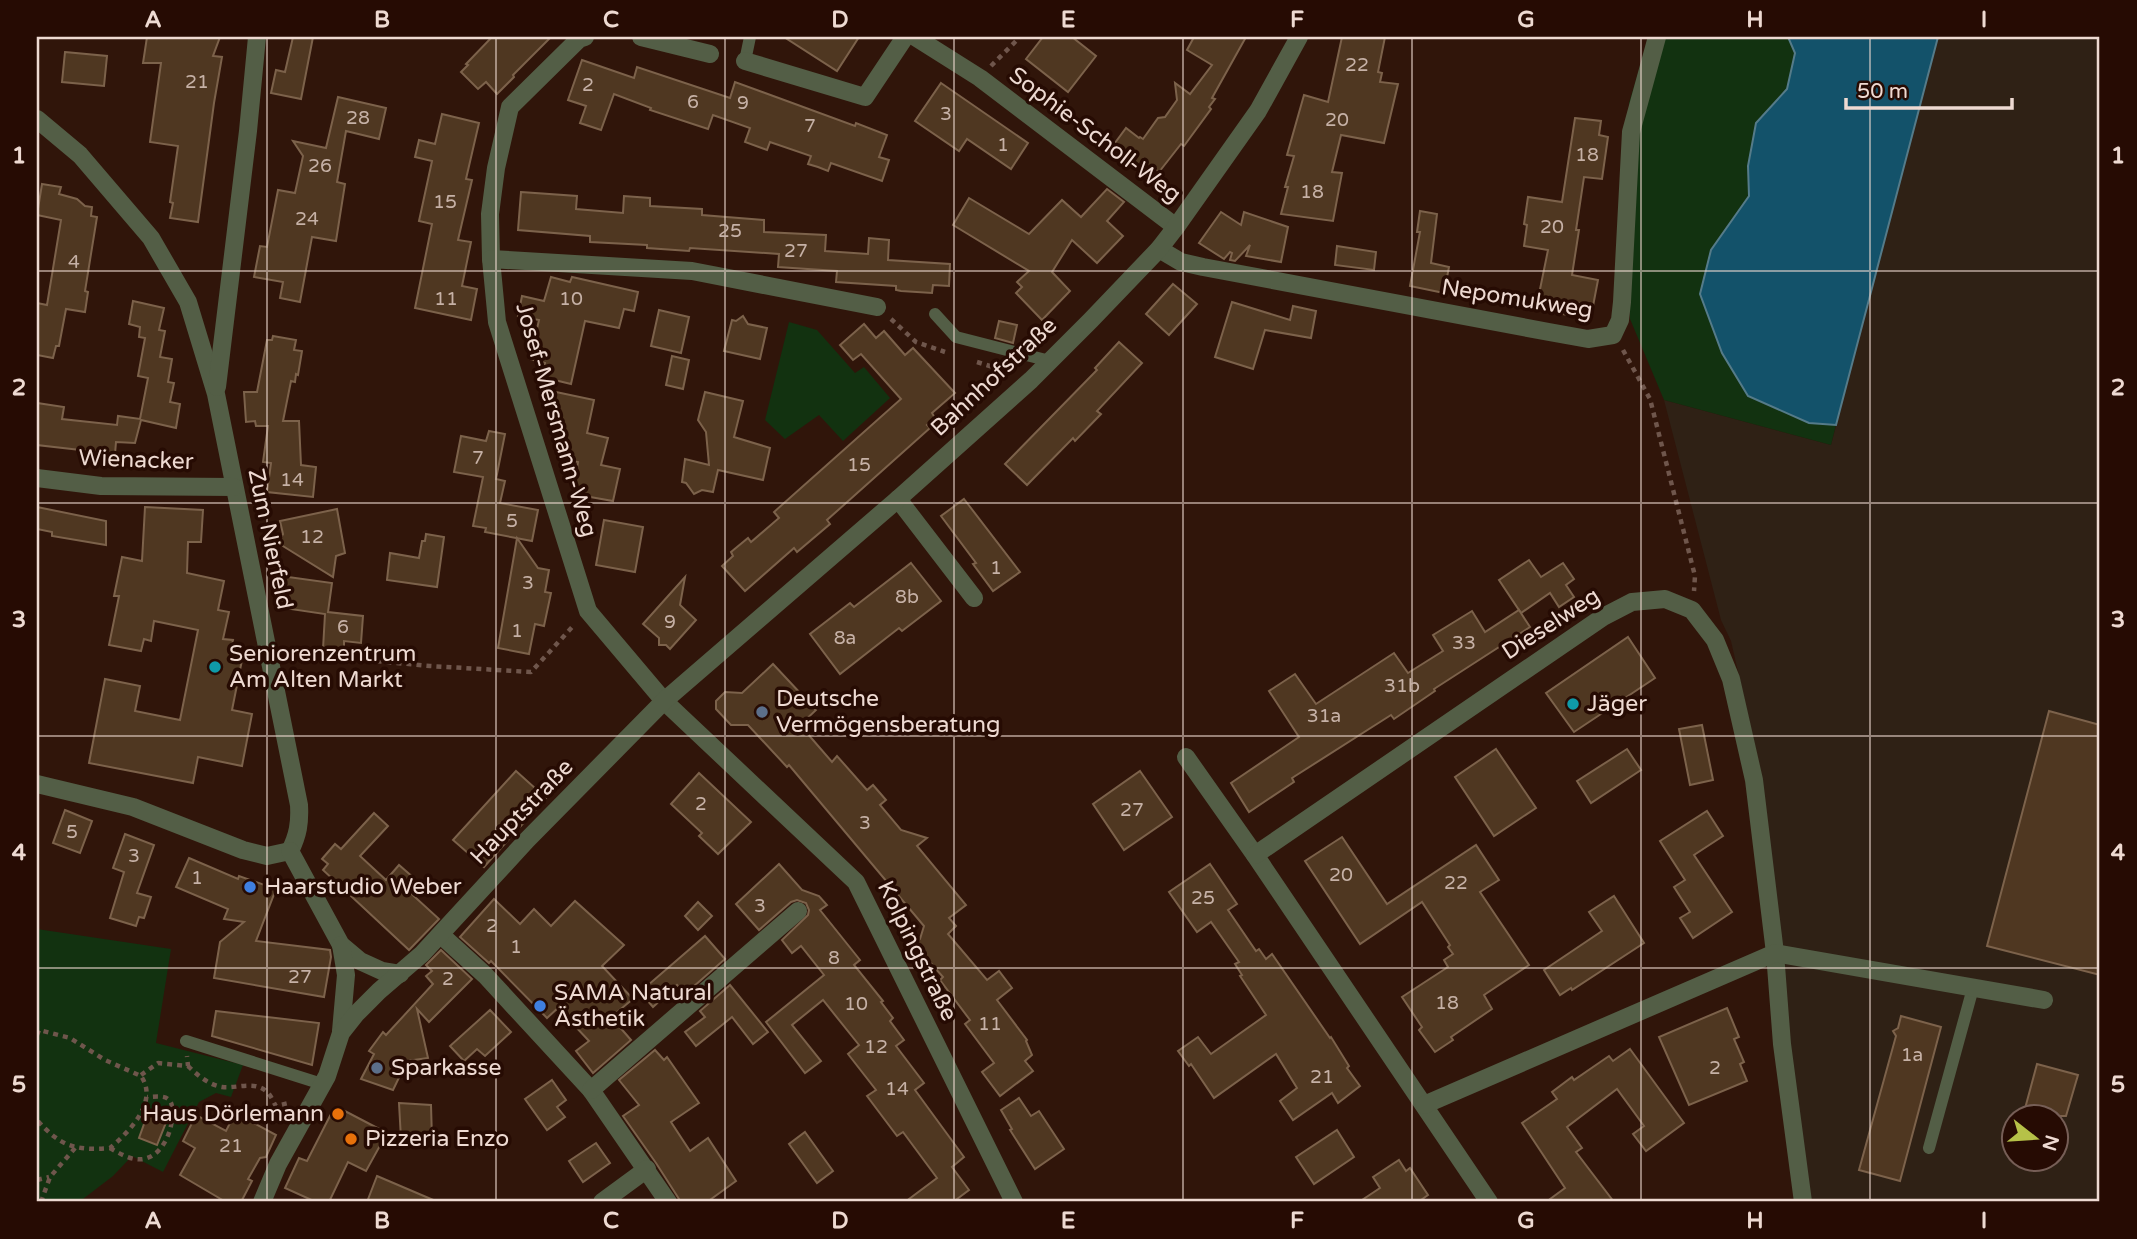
<svg xmlns="http://www.w3.org/2000/svg" width="2137" height="1239" font-family="'Varela Round',sans-serif">
  <rect width="100%" height="100%" fill="#30150a"/>
  <path fill="#2f2115" fill-rule="evenodd" d="M1938,37H2100V1202H1806L1761,772L1731,641L1721,620L1664,400L1831,445ZM2014,1116H2056V1158H2014Z"/>
  <g fill="#123210">
    <polygon points="1649,37 1788,37 1795,53 1787,89 1756,123 1748,166 1749,196 1711,250 1809,423 1836,425 1831,445 1664,400 1630,319 1629,103"/>
    <polygon points="789,322 817,330 855,373 864,367 890,398 843,441 819,415 785,439 765,420"/>
    <polygon points="37,929 171,949 156,1043 243,1065 231,1097 216,1093 199,1102 163,1172 132,1156 113,1176 79,1202 37,1202"/>
  </g>
  <polygon fill="#13526a" stroke="#557b89" stroke-width="2" points="1788,37 1938,37 1836,425 1809,423 1748,396 1722,353 1700,294 1711,250 1749,196 1748,166 1756,123 1787,89 1795,53"/>
  <g fill="#4f3721" stroke="#7c624b" stroke-width="2">
    <polygon points="147,37 220,37 213,56 222,57 214,103 198,222 170,218 173,203 170,202 178,146 150,142 161,63 143,63"/>
    <polygon points="293,37 313,37 301,99 271,93 276,70 285,72"/>
    <polygon points="492,37 551,37 513,75 514,77 497,94 486,82 478,89 461,72 468,65 466,64"/>
    <polygon points="784,37 859,37 837,71"/>
    <polygon points="1043,37 1072,37 1096,56 1068,92 1026,59"/>
    <polygon points="1194,37 1246,37 1212,98 1215,99 1209,107 1211,109 1184,146 1181,144 1159,172 1156,170 1152,175 1112,147 1126,128 1139,138 1140,137 1143,139 1158,118 1165,117 1177,100 1175,83 1190,94 1212,65 1187,50"/>
    <polygon points="1342,37 1385,37 1378,72 1382,73 1380,82 1398,84 1384,143 1341,135 1332,172 1342,173 1333,221 1281,214 1288,187 1285,187 1294,156 1287,155 1304,95 1328,102"/>
    <polygon points="65,52 107,56 104,86 62,82"/>
    <polygon points="582,60 634,78 637,67 730,98 735,82 855,126 856,123 887,135 879,157 889,160 882,181 831,163 828,171 818,167 808,164 811,156 770,142 767,150 745,142 750,128 713,115 708,129 650,110 651,108 614,94 601,130 580,123 586,106 568,100"/>
    <polygon points="941,83 1028,143 1011,169 967,139 959,151 915,121"/>
    <polygon points="338,97 386,108 379,139 346,131 337,182 345,184 336,241 312,237 300,302 280,298 283,282 254,277 260,246 267,247 278,190 295,193 303,156 293,141 326,148"/>
    <polygon points="442,114 479,123 466,179 472,180 458,240 471,242 462,286 477,289 471,320 415,308 432,224 419,221 432,161 415,157 419,140 435,144"/>
    <polygon points="1575,118 1601,121 1599,135 1608,137 1602,179 1584,177 1576,230 1579,230 1572,275 1598,280 1593,306 1570,302 1568,315 1536,309 1548,250 1524,246 1527,225 1524,224 1528,197 1562,202"/>
    <polygon points="42,184 61,187 59,194 77,199 85,206 92,207 91,216 97,217 85,291 88,292 85,312 66,309 59,346 56,346 53,358 37,355 37,303 47,305 61,220 37,215"/>
    <polygon points="1107,189 1124,202 1107,221 1123,236 1097,263 1072,240 1052,272 1070,291 1042,320 1016,293 1022,287 1017,282 1029,271 953,225 969,198 1029,234 1062,200 1081,217"/>
    <polygon points="521,192 577,196 576,209 623,213 624,196 650,198 650,206 702,209 702,215 764,220 764,232 826,235 825,251 868,254 869,238 889,240 888,260 950,264 949,286 933,285 932,293 901,291 896,290 896,286 836,282 837,271 778,267 779,254 690,248 689,251 647,248 647,245 590,242 590,236 518,230"/>
    <polygon points="1420,211 1437,214 1431,263 1449,267 1444,293 1410,286 1420,232 1417,232"/>
    <polygon points="1221,212 1241,225 1244,212 1288,227 1281,262 1246,256 1250,245 1235,261 1230,260 1232,253 1230,252 1224,259 1199,243"/>
    <polygon points="1337,246 1376,252 1374,270 1335,265"/>
    <polygon points="551,277 570,282 572,277 638,292 634,311 624,309 619,328 585,321 571,384 542,377 545,363 530,359 539,320 518,316 522,296 544,301"/>
    <polygon points="1173,284 1197,304 1169,335 1146,314"/>
    <polygon points="133,301 164,308 159,330 165,331 160,357 172,359 168,382 174,383 170,402 180,404 176,428 141,420 135,443 116,442 115,454 37,445 37,403 64,407 62,419 117,425 118,416 140,419 148,378 138,376 145,338 139,337 140,327 129,324"/>
    <polygon points="1232,302 1290,320 1293,306 1316,311 1311,338 1265,330 1253,369 1215,357"/>
    <polygon points="659,310 689,317 681,353 651,346"/>
    <polygon points="743,316 748,324 767,328 760,359 724,351 732,320 736,321"/>
    <polygon points="999,321 1017,325 1013,343 995,338"/>
    <polygon points="864,324 876,338 884,331 905,355 913,348 955,393 932,413 935,418 927,425 930,428 827,520 830,524 797,552 794,548 745,591 722,566 733,556 731,552 748,538 751,542 779,518 774,512 901,399 861,354 853,360 840,345"/>
    <polygon points="273,336 296,340 294,350 302,351 298,375 296,374 295,382 291,381 283,421 299,421 301,465 316,467 313,497 267,492 271,463 263,462 268,426 256,426 255,421 246,422 244,392 257,392 267,340 272,340"/>
    <polygon points="1119,342 1142,363 1097,411 1101,414 1075,441 1073,438 1027,485 1005,464 1097,370 1095,368"/>
    <polygon points="672,356 689,360 683,389 666,385"/>
    <polygon points="556,392 594,400 587,433 608,438 601,465 620,469 613,501 573,494 578,462 562,459 566,434 551,431 555,413 552,409"/>
    <polygon points="705,392 743,401 734,437 770,448 763,480 718,470 713,492 702,490 694,494 686,483 682,482 685,459 709,465 706,432 698,420"/>
    <polygon points="489,431 505,434 496,479 505,481 500,503 538,510 532,541 485,532 486,528 473,526 483,477 454,472 461,436 486,441"/>
    <polygon points="964,499 1020,572 993,591 973,564 976,563 941,516"/>
    <polygon points="37,507 106,521 106,545 52,536 52,532 37,529"/>
    <polygon points="145,507 203,510 201,542 188,542 187,573 224,581 218,610 229,612 223,639 233,640 230,653 243,655 232,710 252,714 242,766 198,757 193,783 89,763 105,679 140,686 135,711 180,720 198,630 154,621 151,641 144,639 141,651 109,645 119,596 114,596 122,557 142,561"/>
    <polygon points="337,509 345,553 336,556 333,577 278,543 283,534 280,521"/>
    <polygon points="604,520 643,527 635,572 596,565"/>
    <polygon points="426,534 444,537 437,587 387,580 390,553 419,558 422,541 425,541"/>
    <polygon points="517,538 538,568 549,570 545,592 551,593 544,626 535,624 529,654 498,648"/>
    <polygon points="1529,560 1541,577 1563,563 1574,579 1566,585 1574,597 1559,607 1550,593 1521,613 1499,580"/>
    <polygon points="911,563 941,601 902,631 899,628 840,674 810,634 850,603 854,607"/>
    <polygon points="281,576 332,583 328,612 363,616 361,643 344,641 344,651 323,649 325,614 277,607"/>
    <polygon points="685,577 680,605 696,620 670,649 666,645 659,645 659,638 643,624"/>
    <polygon points="1519,610 1530,627 1434,689 1435,691 1394,719 1391,715 1292,778 1294,782 1249,812 1231,783 1299,737 1269,691 1295,674 1316,704 1394,653 1408,673 1443,651 1433,635 1472,611 1485,632"/>
    <polygon points="1628,637 1655,678 1574,732 1546,693"/>
    <polygon points="773,664 816,710 800,725 832,762 837,756 867,790 873,785 886,800 880,805 901,830 927,838 917,846 966,905 949,918 956,926 948,934 987,980 999,971 1012,988 997,1000 1027,1040 1026,1041 1032,1055 1025,1061 1033,1071 1000,1096 982,1072 994,1063 965,1024 970,1020 940,980 943,977 914,944 920,939 924,926 789,765 787,767 748,725 731,725 716,709 716,701 725,692 742,693"/>
    <polygon points="2049,711 2100,725 2100,975 1987,946"/>
    <polygon points="1702,725 1713,780 1690,785 1679,729"/>
    <polygon points="1496,749 1536,808 1494,836 1455,777"/>
    <polygon points="1627,749 1641,770 1591,803 1577,781"/>
    <polygon points="516,771 546,798 484,867 453,840"/>
    <polygon points="1140,771 1172,817 1124,850 1093,804"/>
    <polygon points="699,773 751,822 718,854 699,836 702,833 671,804"/>
    <polygon points="65,810 92,821 80,853 53,843"/>
    <polygon points="1707,811 1723,836 1694,855 1732,912 1693,938 1680,918 1690,912 1674,887 1685,880 1660,841"/>
    <polygon points="374,813 388,826 360,856 386,880 399,865 414,878 405,888 439,919 409,950 323,870 328,864 322,859 335,844 341,849"/>
    <polygon points="125,834 154,845 137,893 151,897 144,918 139,917 136,926 110,918 124,872 113,868"/>
    <polygon points="1342,837 1387,904 1476,845 1499,880 1480,892 1529,965 1484,995 1492,1009 1451,1037 1453,1040 1435,1052 1419,1030 1422,1027 1402,997 1448,967 1444,960 1453,954 1448,947 1450,945 1422,902 1360,944 1305,861"/>
    <polygon points="189,858 238,879 239,876 276,889 256,941 330,950 331,957 324,997 214,978 220,942 244,922 224,919 228,909 176,887"/>
    <polygon points="779,864 802,890 819,896 827,905 820,910 860,960 854,965 883,1001 881,1002 893,1018 890,1021 904,1040 896,1046 924,1083 915,1090 964,1157 952,1167 969,1190 953,1202 905,1202 937,1178 903,1132 897,1136 867,1096 876,1090 848,1054 859,1045 823,1000 792,1025 821,1061 805,1073 766,1022 824,975 801,946 792,953 782,940 808,915 809,910 806,903 797,900 791,902 759,930 736,904"/>
    <polygon points="1210,864 1237,904 1228,910 1256,951 1259,949 1266,959 1272,954 1330,1038 1331,1037 1349,1066 1347,1068 1360,1086 1338,1103 1332,1093 1293,1120 1280,1101 1297,1088 1276,1054 1214,1098 1191,1064 1189,1066 1178,1051 1198,1037 1211,1054 1266,1015 1240,976 1242,975 1235,964 1239,962 1211,922 1197,932 1169,892"/>
    <polygon points="1614,896 1644,943 1572,990 1571,988 1560,995 1544,970 1602,931 1589,912"/>
    <polygon points="494,899 520,924 534,909 551,926 575,901 624,945 602,966 633,999 611,1017 631,1040 593,1073 576,1051 589,1041 558,1008 547,1018 491,961 489,963 460,937"/>
    <polygon points="698,902 712,916 698,930 685,916"/>
    <polygon points="705,936 725,959 685,994 677,985 653,1007 640,992"/>
    <polygon points="441,950 472,979 429,1022 417,1009 428,1058 407,1061 393,1090 361,1079 374,1054 369,1051 383,1032 386,1035 433,984 426,976 432,971 426,965"/>
    <polygon points="730,985 768,1032 753,1044 732,1017 696,1046 685,1032 705,1017 700,1011"/>
    <polygon points="1727,1008 1739,1037 1734,1039 1744,1062 1740,1064 1747,1081 1689,1105 1659,1037"/>
    <polygon points="490,1010 511,1032 485,1056 477,1049 464,1061 450,1046"/>
    <polygon points="216,1011 319,1023 312,1065 212,1036"/>
    <polygon points="1901,1016 1941,1027 1900,1181 1859,1170 1896,1036 1893,1031 1898,1028"/>
    <polygon points="1630,1049 1684,1123 1646,1151 1633,1134 1644,1126 1617,1089 1567,1127 1582,1148 1576,1152 1614,1202 1546,1202 1565,1188 1522,1123 1557,1099 1552,1092 1572,1077 1574,1080 1609,1056 1613,1061"/>
    <polygon points="655,1050 664,1060 667,1057 699,1103 671,1122 690,1151 708,1138 736,1181 707,1202 681,1202 656,1163 623,1116 639,1105 619,1080"/>
    <polygon points="2037,1064 2078,1075 2066,1116 2023,1116"/>
    <polygon points="552,1080 566,1100 557,1107 565,1117 547,1130 525,1099"/>
    <polygon points="1019,1098 1031,1116 1039,1111 1064,1149 1035,1169 1010,1130 1012,1129 1001,1110"/>
    <polygon points="399,1103 431,1105 432,1139 401,1139"/>
    <polygon points="341,1109 387,1133 366,1171 348,1162 329,1202 316,1202 285,1188 299,1158 307,1161 333,1110"/>
    <polygon points="148,1113 167,1120 157,1145 139,1138"/>
    <polygon points="235,1113 276,1135 266,1157 260,1158 248,1179 252,1181 241,1202 226,1202 180,1175 195,1148 183,1141 196,1115 226,1131"/>
    <polygon points="1337,1130 1354,1157 1314,1184 1296,1157"/>
    <polygon points="805,1132 833,1171 817,1183 789,1144"/>
    <polygon points="596,1143 610,1163 583,1182 569,1161"/>
    <polygon points="1399,1160 1406,1171 1410,1168 1428,1195 1418,1202 1359,1202 1380,1188 1373,1177"/>
    <polygon points="377,1176 438,1202 367,1202"/>
  </g>
  <g fill="none" stroke-linecap="round" stroke-linejoin="round">
    <g stroke="#6f564c" stroke-width="4.5" stroke-dasharray="5 5" stroke-linecap="butt">
      <polyline points="991,66 1020,37"/>
      <polyline points="891,319 916,342 945,352"/>
      <polyline points="1623,350 1650,399 1695,576 1694,591"/>
      <polyline points="977,362 1012,373"/>
      <polyline points="287,653 430,666 531,672 575,624"/>
      <path d="M37,1035L39,1030L70,1038L105,1060L141,1076C159,1102 129,1132 110,1148C75,1151 60,1146 37,1120"/>
      <path d="M188,1066C197,1075 209,1085 222,1087C236,1089 255,1080 267,1092C271,1095 273,1102 276,1106L289,1103"/>
      <polyline points="141,1075 158,1063 188,1066 187,1056"/>
      <path d="M110,1148C117,1152 127,1158 135,1159C159,1163 173,1133 172,1114C172,1108 173,1103 168,1099C163,1095 153,1097 147,1097"/>
      <polyline points="37,1180 49,1177"/>
      <polyline points="41,1202 50,1177 75,1148"/>
    </g>
    <g stroke="#535e46" stroke-width="12">
      <polyline points="745,61 750,37"/>
      <polyline points="935,314 956,337 1050,361"/>
      <polyline points="186,1041 322,1084"/>
      <polyline points="1929,1148 1973,988"/>
    </g>
    <g stroke="#535e46" stroke-width="18">
      <polyline points="641,37 710,54"/>
      <polyline points="915,37 980,78 1176,227"/>
      <polyline points="745,61 865,97 905,37"/>
      <path d="M37,119L80,155L151,238L188,302L216,394L299,805C300,823 298,835 290,851"/>
      <polyline points="1159,249 1181,262 1203,267 1549,332 1588,339 1613,335 1620,320 1622,302 1631,132 1657,37"/>
      <polyline points="491,259 490,214 496,168 510,107 579,39 585,37"/>
      <polyline points="877,307 692,271 491,259 497,322 588,611 664,701 856,882 1014,1202"/>
      <polyline points="217,387 248,131 257,37"/>
      <polyline points="37,478 101,486 234,487"/>
      <polyline points="898,499 974,598"/>
      <polyline points="1186,757 1255,855 1489,1202"/>
      <polyline points="37,784 133,807 243,850 267,856 290,851"/>
      <polyline points="290,851 341,945 360,961 382,971 400,974"/>
      <polyline points="1255,855 1603,617 1632,602 1665,599 1692,610 1715,640 1731,679 1754,780 1775,953 1782,1044 1803,1202"/>
      <polyline points="441,935 485,975 591,1090 668,1202"/>
      <polyline points="341,945 346,975 341,1031"/>
      <polyline points="591,1090 798,911"/>
      <polyline points="1424,1105 1775,953 2044,1000"/>
      <polyline points="262,1202 278,1164 327,1076 341,1033 356,1014 379,991 422,954 527,840 664,701 898,499 1031,380 1091,320 1159,249 1176,227 1258,111 1299,37"/>
      <polyline points="602,1202 647,1169"/>
    </g>
  </g>
  <path fill="none" stroke="#eedad2" stroke-width="2" stroke-opacity="0.55" d="M267,37V1202M496,37V1202M725,37V1202M954,37V1202M1183,37V1202M1412,37V1202M1641,37V1202M1870,37V1202M37,271H2100M37,503H2100M37,736H2100M37,968H2100"/>
  <g fill="#0f9aa8" stroke="#260b03" stroke-width="2.5">
    <circle cx="215" cy="667" r="7"/>
    <circle cx="1573" cy="704" r="7"/>
  </g>
  <g fill="#5c6f8a" stroke="#260b03" stroke-width="2.5">
    <circle cx="762" cy="712" r="7"/>
    <circle cx="377" cy="1068" r="7"/>
  </g>
  <g fill="#3f7fe0" stroke="#260b03" stroke-width="2.5">
    <circle cx="250" cy="887" r="7"/>
    <circle cx="540" cy="1006" r="7"/>
  </g>
  <g fill="#e8710a" stroke="#260b03" stroke-width="2.5">
    <circle cx="338" cy="1114" r="7"/>
    <circle cx="351" cy="1139" r="7"/>
  </g>
  <g text-anchor="middle" dominant-baseline="central" stroke-width="7" stroke-linejoin="round" paint-order="stroke">
    <g font-size="19" fill="#c6b1a6">
      <text x="1357" y="65">22</text>
      <text x="197" y="82">21</text>
      <text x="588" y="85">2</text>
      <text x="693" y="102">6</text>
      <text x="743" y="103">9</text>
      <text x="946" y="114">3</text>
      <text x="358" y="118">28</text>
      <text x="1337" y="120">20</text>
      <text x="810" y="126">7</text>
      <text x="1003" y="145">1</text>
      <text x="1587" y="155">18</text>
      <text x="320" y="166">26</text>
      <text x="1312" y="192">18</text>
      <text x="445" y="202">15</text>
      <text x="307" y="219">24</text>
      <text x="1552" y="227">20</text>
      <text x="730" y="231">25</text>
      <text x="796" y="251">27</text>
      <text x="74" y="262">4</text>
      <text x="446" y="299">11</text>
      <text x="571" y="299">10</text>
      <text x="478" y="458">7</text>
      <text x="859" y="465">15</text>
      <text x="292" y="480">14</text>
      <text x="512" y="521">5</text>
      <text x="312" y="537">12</text>
      <text x="996" y="568">1</text>
      <text x="528" y="583">3</text>
      <text x="907" y="597">8b</text>
      <text x="670" y="622">9</text>
      <text x="343" y="627">6</text>
      <text x="517" y="631">1</text>
      <text x="845" y="638">8a</text>
      <text x="1464" y="643">33</text>
      <text x="1402" y="686">31b</text>
      <text x="1324" y="716">31a</text>
      <text x="701" y="804">2</text>
      <text x="1132" y="810">27</text>
      <text x="865" y="823">3</text>
      <text x="72" y="832">5</text>
      <text x="134" y="856">3</text>
      <text x="1341" y="875">20</text>
      <text x="197" y="878">1</text>
      <text x="1456" y="883">22</text>
      <text x="1203" y="898">25</text>
      <text x="760" y="906">3</text>
      <text x="492" y="926">2</text>
      <text x="516" y="947">1</text>
      <text x="834" y="958">8</text>
      <text x="300" y="977">27</text>
      <text x="448" y="979">2</text>
      <text x="1447" y="1003">18</text>
      <text x="856" y="1004">10</text>
      <text x="990" y="1024">11</text>
      <text x="876" y="1047">12</text>
      <text x="1912" y="1055">1a</text>
      <text x="1715" y="1068">2</text>
      <text x="1322" y="1077">21</text>
      <text x="897" y="1089">14</text>
      <text x="231" y="1146">21</text>
    </g>
    <g font-size="23" fill="#eedad2" stroke="#260b03">
      <text transform="translate(1095 135) rotate(37)">Sophie-Scholl-Weg</text>
      <text transform="translate(1517 299) rotate(9)">Nepomukweg</text>
      <text transform="translate(994 377) rotate(-43)">Bahnhofstraße</text>
      <text transform="translate(556 420) rotate(74)">Josef-Mersmann-Weg</text>
      <text transform="translate(136 460) rotate(2)">Wienacker</text>
      <text transform="translate(270 539) rotate(78)">Zum Nierfeld</text>
      <text transform="translate(1551 624) rotate(-33)">Dieselweg</text>
      <text transform="translate(522 812) rotate(-46)">Hauptstraße</text>
      <text transform="translate(917 951) rotate(64)">Kolpingstraße</text>
    </g>
    <g font-size="23" fill="#eedad2" stroke="#260b03" text-anchor="start">
      <text x="229" y="654">Seniorenzentrum<tspan x="229" dy="26">Am Alten Markt</tspan></text>
      <text x="776" y="699">Deutsche<tspan x="776" dy="26">Vermögensberatung</tspan></text>
      <text x="1587" y="704">Jäger</text>
      <text x="264" y="887">Haarstudio Weber</text>
      <text x="554" y="993">SAMA Natural<tspan x="554" dy="26">Ästhetik</tspan></text>
      <text x="391" y="1068">Sparkasse</text>
      <text x="324" y="1114" text-anchor="end">Haus Dörlemann</text>
      <text x="365" y="1139">Pizzeria Enzo</text>
    </g>
  </g>
  <rect width="2137" height="1239" fill="none" stroke="#260b03" stroke-width="77"/>
  <g transform="translate(2035 1138) rotate(107)"><circle r="33" fill="#260b03" stroke="#765e56" stroke-width="2"/>
  <path d="M0-5L12 26L0 18L-12 26Z" fill="#b6c148"/>
  <text y="-10" font-size="19" font-weight="bold" text-anchor="middle" fill="#eedad2">N</text>
  </g>
  <path d="M1846 98v10h166v-10" fill="none" stroke="#eedad2" stroke-width="3.5"/>
  <text x="1857" y="98" font-size="21" fill="#eedad2" stroke="#260b03" stroke-width="5" paint-order="stroke">50 m</text>
  <rect x="38" y="38" width="2060" height="1162" fill="none" stroke="#eedad2" stroke-width="2.5"/>
  <g font-size="23" text-anchor="middle" font-weight="bold" fill="#eedad2">
    <text x="153" y="27">A</text>
    <text x="382" y="27">B</text>
    <text x="611" y="27">C</text>
    <text x="840" y="27">D</text>
    <text x="1068" y="27">E</text>
    <text x="1297" y="27">F</text>
    <text x="1526" y="27">G</text>
    <text x="1755" y="27">H</text>
    <text x="1984" y="27">I</text>
    <text x="19" y="163">1</text>
    <text x="2118" y="163">1</text>
    <text x="19" y="395">2</text>
    <text x="2118" y="395">2</text>
    <text x="19" y="627">3</text>
    <text x="2118" y="627">3</text>
    <text x="19" y="860">4</text>
    <text x="2118" y="860">4</text>
    <text x="19" y="1092">5</text>
    <text x="2118" y="1092">5</text>
    <text x="153" y="1228">A</text>
    <text x="382" y="1228">B</text>
    <text x="611" y="1228">C</text>
    <text x="840" y="1228">D</text>
    <text x="1068" y="1228">E</text>
    <text x="1297" y="1228">F</text>
    <text x="1526" y="1228">G</text>
    <text x="1755" y="1228">H</text>
    <text x="1984" y="1228">I</text>
  </g>
</svg>
